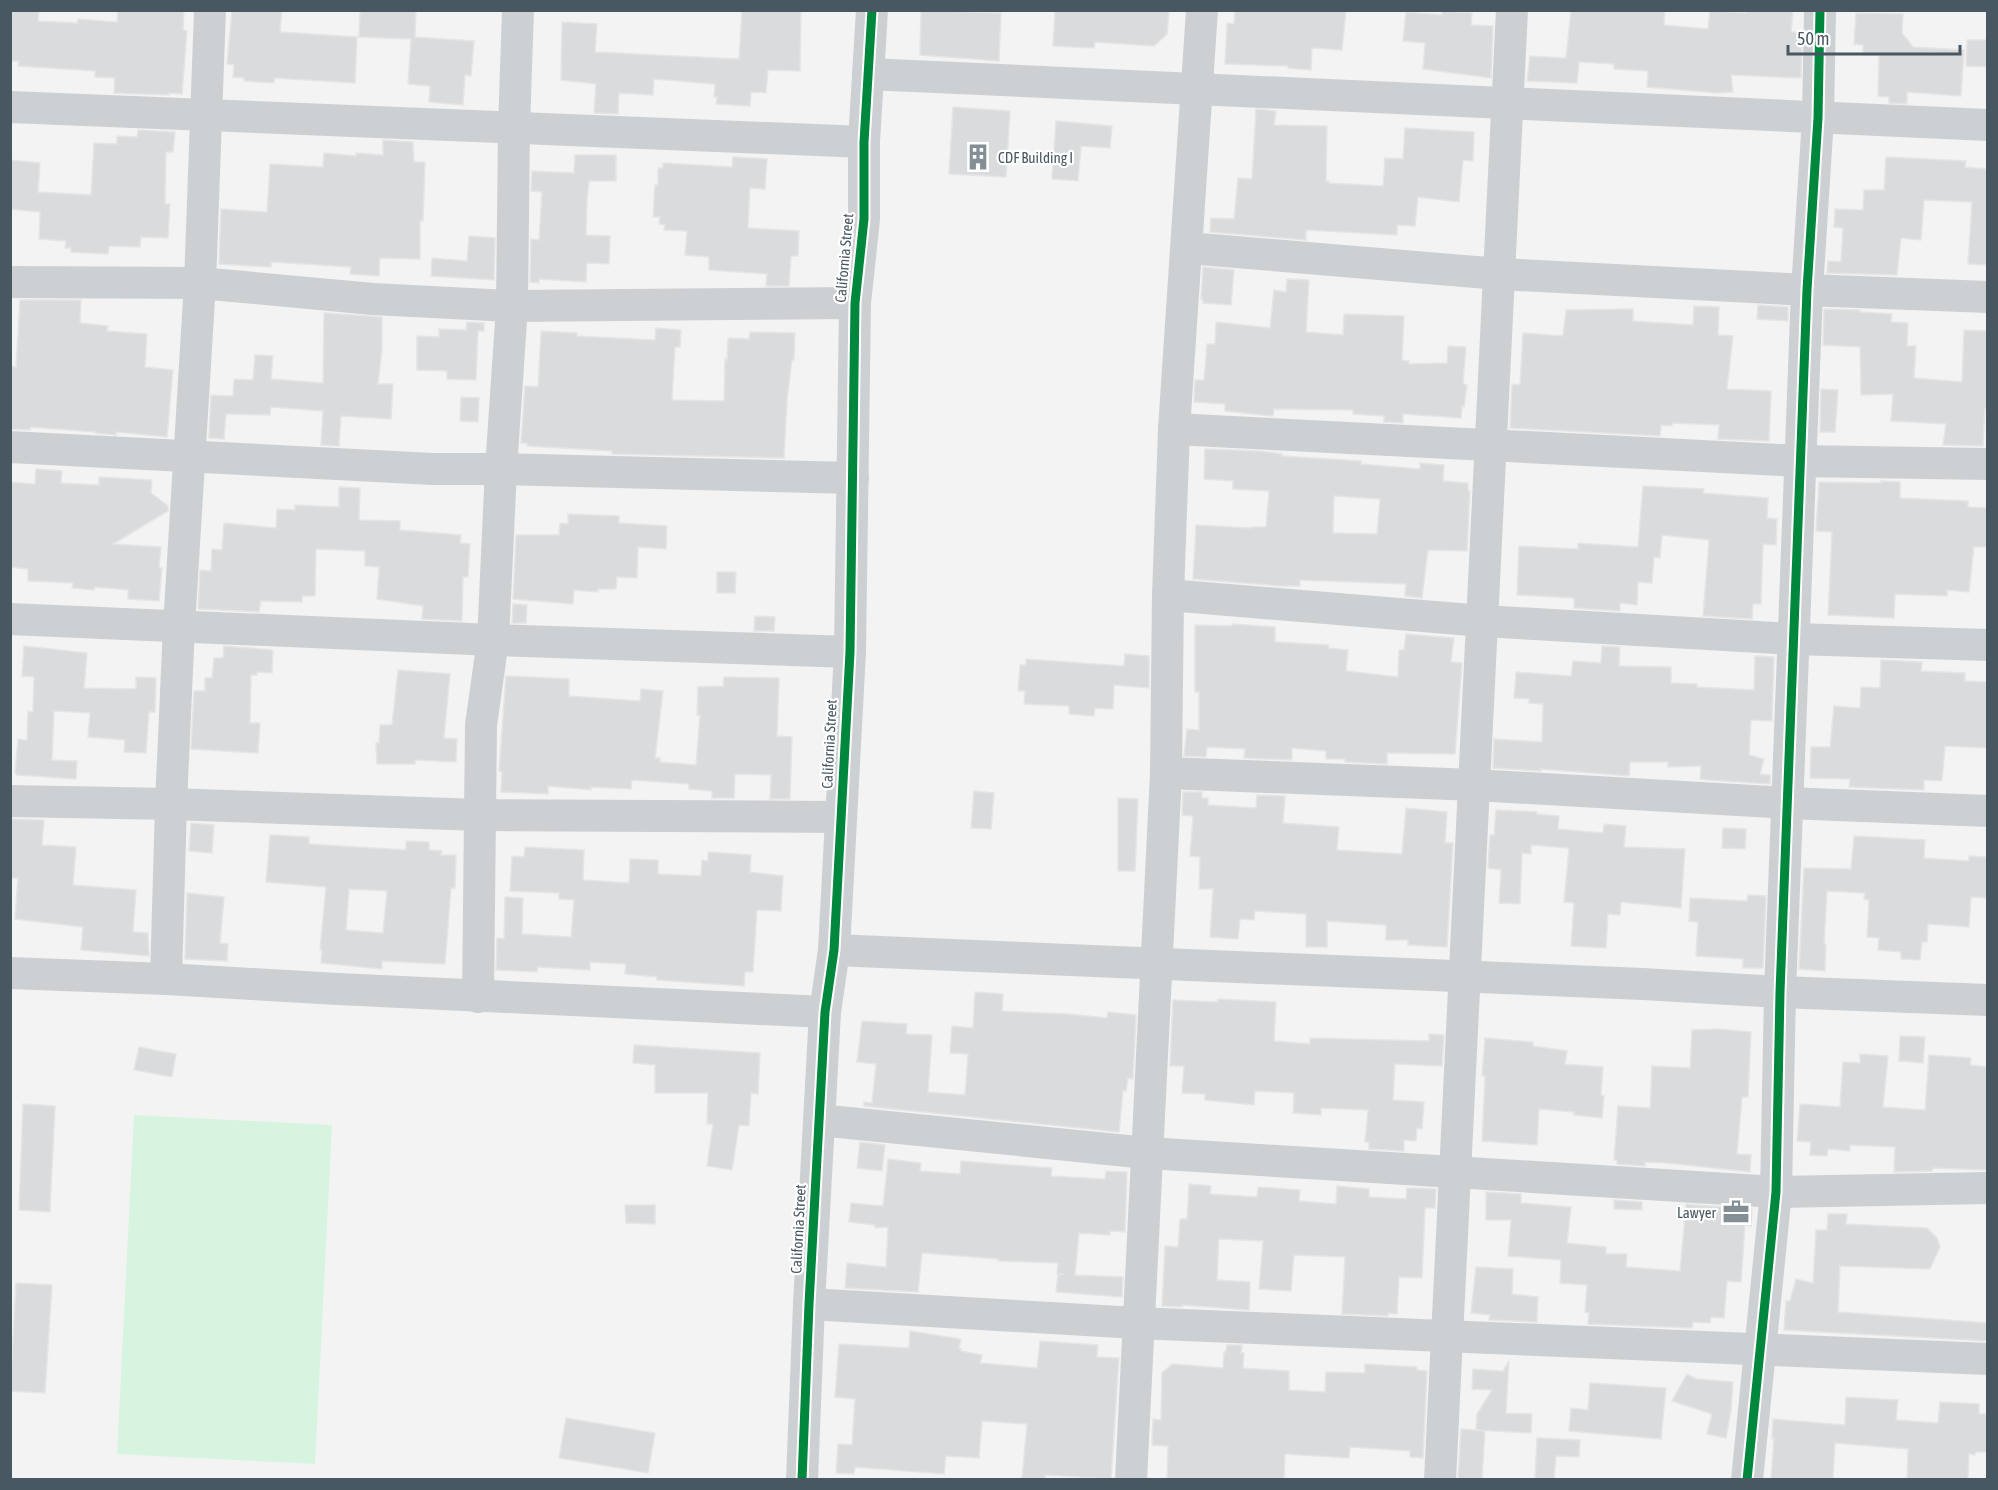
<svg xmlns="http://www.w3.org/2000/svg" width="1998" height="1490" font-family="'Asap Condensed',sans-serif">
  <rect width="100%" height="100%" fill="#f4f3f3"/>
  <polygon fill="#d7f4e0" points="134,1115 332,1125 315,1464 117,1454"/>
  <g fill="#dadbdc" stroke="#e5e5e6" stroke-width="1.5" fill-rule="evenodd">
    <polygon points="10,10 39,10 38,21 77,23 78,19 117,22 118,10 184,10 183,30 187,31 182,94 169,93 169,95 114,93 115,78 95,77 95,71 18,66 19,61 10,61"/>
    <polygon points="232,10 282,10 280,32 357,37 355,83 274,78 274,83 244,81 244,78 233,77 234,65 227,64"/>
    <polygon points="360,10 416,10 415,37 474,41 471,76 465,75 463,105 429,102 430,86 408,84 411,39 359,37"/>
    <polygon points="742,10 801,10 800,71 768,70 766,93 751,92 750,106 716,104 717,97 714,97 715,84 654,79 653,95 619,93 618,114 594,113 596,84 561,80 562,22 597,24 595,52 739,59"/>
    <polygon points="921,10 1001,13 999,61 920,55"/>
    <polygon points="1055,10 1169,10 1167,34 1154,46 1095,42 1094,48 1053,46"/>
    <polygon points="1235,10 1346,10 1342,50 1312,48 1311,70 1288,68 1288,66 1225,64 1227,23 1234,24"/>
    <polygon points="1571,10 1665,10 1664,25 1708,29 1710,10 1746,13 1746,10 1793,10 1791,32 1802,32 1801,78 1731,75 1733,92 1717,93 1647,87 1648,71 1614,69 1614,64 1579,62 1577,83 1527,81 1530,56 1566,58"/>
    <polygon points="1442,11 1472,13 1471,25 1493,26 1491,78 1423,69 1425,43 1403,41 1406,12 1442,15"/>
    <polygon points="1856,13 1903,14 1902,33 1913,47 1964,50 1961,96 1907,92 1907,104 1889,103 1889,97 1878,96 1879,55 1863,55 1863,45 1854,44"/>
    <polygon points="1967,40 1988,40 1988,67 1966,66"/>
    <polygon points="953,107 1010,111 1006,177 949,174"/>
    <polygon points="1256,109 1276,111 1274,125 1327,126 1326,181 1329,181 1329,183 1383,186 1385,158 1403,159 1405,128 1474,132 1473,161 1463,160 1459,202 1418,197 1415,226 1397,225 1397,235 1306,230 1306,240 1210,232 1211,218 1234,219 1238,178 1252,179"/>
    <polygon points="1056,121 1112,126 1110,148 1081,146 1078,181 1052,179"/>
    <polygon points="138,130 175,132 173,152 166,152 165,204 170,204 168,238 141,237 140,247 109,246 108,254 71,252 71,248 65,248 66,241 39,239 40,212 10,209 10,160 40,163 38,192 91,195 94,143 117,144 117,136 137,137"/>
    <polygon points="383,140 413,142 414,162 425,162 423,221 420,221 420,259 380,258 379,276 350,274 351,267 271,262 271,267 219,264 221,209 267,212 270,164 323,167 324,153 356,156 356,153 383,155"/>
    <polygon points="575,155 616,155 616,181 589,181 587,200 586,235 610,236 609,264 587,263 586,282 539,279 539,283 530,282 531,239 539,240 542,192 531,191 532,171 574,173"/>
    <polygon points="733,157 767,159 765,189 750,188 748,228 799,231 798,256 791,256 789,286 766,286 767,274 709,270 709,257 685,255 687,231 664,230 665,225 659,224 660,217 653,217 655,185 658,185 658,168 663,168 663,163 732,167"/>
    <polygon points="1886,157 1966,161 1965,167 1988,169 1988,265 1968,264 1972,202 1924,200 1921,240 1901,238 1897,275 1827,273 1828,261 1841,262 1843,228 1834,227 1835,209 1863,210 1864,190 1884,190"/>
    <polygon points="469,236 495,238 494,280 431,276 432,258 467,261"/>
    <polygon points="1203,267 1234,270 1231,305 1203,303 1203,299 1201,299"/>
    <polygon points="1287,279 1309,280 1306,332 1343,335 1344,314 1404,316 1402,360 1409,361 1409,364 1447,363 1448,346 1466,347 1463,384 1467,385 1464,407 1462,406 1461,418 1403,414 1403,423 1384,422 1384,416 1353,414 1353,410 1274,409 1273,416 1225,411 1225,404 1194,402 1195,380 1204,380 1207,344 1215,344 1216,322 1270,328 1274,290 1286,292"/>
    <polygon points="20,300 81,300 80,323 108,326 107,331 147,334 145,367 173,370 167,437 116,432 116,435 95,433 95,432 31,427 30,430 10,429 10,366 16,367"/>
    <polygon points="1758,305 1788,307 1788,321 1757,319"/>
    <polygon points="1694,306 1719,307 1718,335 1733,336 1727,389 1771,391 1769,441 1718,439 1719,425 1672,423 1672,426 1661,425 1660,436 1510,428 1512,384 1520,385 1523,333 1563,336 1566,310 1633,309 1633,321 1693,325"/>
    <polygon points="1824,309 1860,310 1860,312 1892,314 1891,322 1908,323 1907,346 1916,346 1914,378 1962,382 1964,330 1988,331 1988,408 1985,408 1983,446 1943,445 1946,424 1891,421 1893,394 1861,395 1860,347 1823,345"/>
    <polygon points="324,313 382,317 382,350 378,384 393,384 391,419 341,416 339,446 321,445 323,411 271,407 270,415 226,414 224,439 209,438 211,395 233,396 234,379 253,380 255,355 273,356 271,379 323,383"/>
    <polygon points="467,322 484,323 484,331 478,331 476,380 447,379 447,371 417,370 417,336 439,337 439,329 466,330"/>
    <polygon points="656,328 681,330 680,347 675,347 672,400 724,401 725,359 727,360 728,338 749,339 750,332 795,333 794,360 792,360 787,400 784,458 612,454 612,451 527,446 527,443 521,443 525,386 538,387 541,331 577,333 577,336 655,340"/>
    <polygon points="1821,389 1838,390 1835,432 1820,432"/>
    <polygon points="461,397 479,398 478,422 460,421"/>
    <path d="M1205,449L1260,451L1282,454V456L1361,461V464L1420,469V463L1444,465L1443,481L1468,483V491H1470L1467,551L1428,550L1422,598L1405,596L1406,584L1300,580V586H1280L1193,579L1196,525L1251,528V527H1266L1269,491L1233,489V481L1204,479ZM1334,496L1380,499L1377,534L1333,533Z"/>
    <polygon points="36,469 62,471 61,483 99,485 99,477 152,480 151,493 168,506 168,511 113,544 161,547 159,568 162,568 159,601 128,599 128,590 94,587 94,590 72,588 73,583 28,581 28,569 10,567 10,482 35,484"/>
    <polygon points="1881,481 1900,482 1900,498 1968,501 1968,507 1988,508 1988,547 1974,547 1969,592 1947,590 1947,596 1895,594 1894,618 1828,615 1832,532 1816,531 1819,482 1881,483"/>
    <polygon points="1643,486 1704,489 1703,493 1768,498 1767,518 1777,519 1776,545 1763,544 1761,604 1753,604 1752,619 1703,616 1709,540 1662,535 1660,558 1654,557 1652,583 1638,582 1637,605 1620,603 1620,611 1574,608 1574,598 1517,595 1519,546 1578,549 1578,543 1638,547"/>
    <polygon points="339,487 360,488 359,520 400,521 400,530 461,535 460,543 470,544 468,577 463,577 462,621 422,619 423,606 377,599 379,567 365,566 365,551 316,549 315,596 302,596 302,602 261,601 259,612 198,609 200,570 211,571 212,549 222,550 224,523 276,528 277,509 295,510 295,505 339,507"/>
    <polygon points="568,514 619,516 619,523 667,526 666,549 638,547 637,578 617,577 616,589 598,589 598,592 574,590 573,604 513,599 516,535 559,535 560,523 568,524"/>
    <polygon points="717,572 736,572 735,593 717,593"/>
    <polygon points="513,604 527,605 526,623 512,623"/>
    <polygon points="755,616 775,617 774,631 754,631"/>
    <polygon points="1232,624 1275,627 1275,642 1329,645 1328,648 1348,650 1346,671 1398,677 1399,650 1404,650 1406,634 1454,638 1451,662 1462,663 1455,754 1387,753 1387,764 1345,762 1345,759 1326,759 1326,751 1292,748 1292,760 1244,758 1245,749 1207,747 1206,757 1184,756 1187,729 1199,730 1199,692 1195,692 1195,625 1232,626"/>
    <polygon points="24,646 87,653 84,688 136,689 136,677 156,678 155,712 149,712 146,753 124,752 125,740 88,737 90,713 54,711 52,760 77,761 76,779 17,775 15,773 18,739 27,740 28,711 33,712 34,677 22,676"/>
    <polygon points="224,646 273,650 272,673 257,672 257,675 251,675 250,723 260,723 258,753 191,749 194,691 205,691 205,678 212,678 214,658 223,658"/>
    <polygon points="1602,646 1620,647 1619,666 1671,667 1671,683 1697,684 1697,687 1754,690 1755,656 1774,657 1772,721 1751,720 1749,755 1764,759 1760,774 1770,775 1770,784 1708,780 1700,779 1701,766 1668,767 1668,762 1630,762 1629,776 1541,769 1541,771 1493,768 1494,739 1542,742 1543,704 1529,703 1529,699 1514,698 1516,672 1571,676 1573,661 1601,663"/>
    <polygon points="1125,654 1149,656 1149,688 1114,685 1113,709 1095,708 1094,716 1069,714 1069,706 1024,704 1025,691 1018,691 1020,665 1026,665 1026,659 1124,666"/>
    <polygon points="1881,660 1922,662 1921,671 1965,673 1965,681 1988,682 1988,748 1945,746 1942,781 1924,780 1924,790 1849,787 1850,779 1810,778 1811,747 1830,747 1834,706 1860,708 1861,687 1880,688"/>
    <polygon points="398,670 450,674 444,738 457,739 456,762 415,760 415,764 377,764 376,743 379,743 380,725 392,725"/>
    <polygon points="506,676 569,679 569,696 640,701 641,689 663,691 655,758 660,758 660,762 696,765 700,715 697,715 698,687 723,686 724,677 779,678 777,736 792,737 790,799 770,799 771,775 735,774 734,798 712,798 712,791 689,789 689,784 632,780 631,789 591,787 591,790 548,786 548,794 501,792 502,772 499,771"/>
    <polygon points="974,791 994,793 991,829 971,828"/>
    <polygon points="1183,792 1202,792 1202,798 1208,798 1208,805 1256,808 1257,795 1285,796 1283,823 1339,827 1337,850 1402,854 1406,808 1447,812 1445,843 1453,843 1447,947 1408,945 1408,940 1386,940 1386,925 1327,921 1327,947 1306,947 1306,914 1255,911 1254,920 1240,919 1238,939 1210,937 1213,889 1199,889 1200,857 1190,856 1193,816 1182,815"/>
    <polygon points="1118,798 1138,799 1135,871 1118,871"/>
    <polygon points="1496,810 1537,812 1537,814 1559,816 1558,829 1603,833 1604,824 1626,826 1624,847 1685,849 1681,908 1621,902 1620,915 1608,914 1606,948 1571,946 1574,903 1564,902 1569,848 1531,845 1531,854 1522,853 1520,904 1499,903 1501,870 1488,868 1490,835 1494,835"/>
    <polygon points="10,819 44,820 42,845 76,847 73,885 136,890 133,932 148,933 149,956 81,950 83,927 15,919 18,878 10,878"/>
    <polygon points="191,823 214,825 212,853 189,851"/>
    <polygon points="1723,828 1746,829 1745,849 1722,848"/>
    <path d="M270,835L309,837V844L406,850V841L429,842V850L442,851L441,855H456L455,888H451L445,964L382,961V969L321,963L322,950H320L326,887L266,882ZM349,889L387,891L383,933L346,930Z"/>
    <polygon points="1854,836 1925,840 1924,858 1969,861 1969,856 1988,857 1988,898 1971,897 1969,927 1928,924 1927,942 1922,942 1920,960 1901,959 1901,952 1878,950 1879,938 1867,937 1869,900 1864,899 1865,893 1827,891 1824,944 1826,944 1825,971 1799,969 1804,868 1851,869"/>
    <polygon points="525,847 584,850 583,880 629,883 630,859 658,860 658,874 701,876 702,860 708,861 708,852 751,855 750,872 783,876 781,911 757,910 753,972 745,972 744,986 657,980 657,977 625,974 626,964 590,962 590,970 538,967 537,972 496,970 497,938 504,939 505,897 523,898 522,934 571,937 574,900 559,899 559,893 510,891 512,856 524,857"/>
    <polygon points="187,893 224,897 220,943 228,944 227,961 185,959"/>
    <polygon points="1748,895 1766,896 1763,968 1743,968 1743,959 1696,956 1698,922 1689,921 1690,898 1747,901"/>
    <polygon points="975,992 1003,994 1002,1011 1068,1014 1107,1018 1108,1012 1136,1015 1133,1079 1128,1078 1126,1091 1123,1091 1119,1132 864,1106 864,1102 872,1103 876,1064 857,1062 862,1021 907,1024 906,1034 932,1035 928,1092 965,1095 968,1054 950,1053 952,1026 973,1028"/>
    <polygon points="1218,999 1276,1002 1274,1041 1310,1044 1310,1038 1429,1041 1429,1034 1444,1035 1442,1066 1395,1064 1393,1100 1424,1102 1422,1129 1417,1128 1416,1141 1404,1140 1404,1151 1369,1149 1369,1142 1365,1142 1368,1110 1321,1108 1321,1115 1293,1113 1294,1093 1255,1091 1254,1105 1205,1100 1205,1094 1182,1093 1184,1066 1170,1066 1173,1000 1217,1002"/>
    <polygon points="1717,1029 1751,1032 1748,1097 1742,1097 1737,1154 1751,1155 1750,1172 1667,1163 1645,1162 1645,1166 1617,1164 1617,1160 1614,1160 1618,1106 1650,1108 1652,1066 1690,1068 1692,1030"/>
    <polygon points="1900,1036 1925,1037 1923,1063 1899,1061"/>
    <polygon points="1485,1038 1533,1042 1533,1046 1567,1051 1565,1064 1603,1067 1601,1095 1604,1096 1602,1118 1574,1115 1574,1112 1539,1109 1537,1145 1482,1141 1485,1076 1482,1076"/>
    <polygon points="634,1045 760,1053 758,1094 751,1093 749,1126 739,1125 732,1170 707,1166 713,1124 707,1124 708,1093 655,1093 655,1065 633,1063"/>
    <polygon points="139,1047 176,1054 172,1077 134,1070"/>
    <polygon points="1860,1054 1888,1056 1883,1107 1925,1110 1929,1055 1971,1058 1970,1065 1988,1067 1987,1170 1933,1168 1932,1171 1894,1172 1895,1147 1850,1145 1850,1151 1828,1149 1827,1156 1810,1155 1811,1142 1797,1141 1800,1104 1840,1107 1843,1062 1860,1063"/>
    <polygon points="23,1104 55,1106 50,1212 19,1210"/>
    <polygon points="860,1142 885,1145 882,1171 857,1168"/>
    <polygon points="888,1159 921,1163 920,1171 960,1174 961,1161 1052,1168 1051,1176 1105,1179 1106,1171 1127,1172 1125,1232 1110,1231 1110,1235 1079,1233 1075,1275 1123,1277 1122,1297 1056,1292 1058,1274 1064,1274 1057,1274 1058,1263 998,1261 998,1259 922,1253 918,1292 845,1288 847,1263 886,1267 888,1227 875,1228 875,1225 849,1222 851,1203 883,1206"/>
    <polygon points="1189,1184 1211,1186 1210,1194 1257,1197 1258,1187 1300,1190 1299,1201 1336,1204 1337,1186 1369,1189 1369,1197 1406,1199 1407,1188 1436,1189 1435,1208 1425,1208 1422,1278 1399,1277 1397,1314 1388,1313 1388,1316 1342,1314 1345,1257 1294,1255 1291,1291 1259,1289 1263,1241 1219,1239 1217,1280 1250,1282 1249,1310 1182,1305 1182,1307 1162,1306 1165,1246 1178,1247 1180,1219 1187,1219"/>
    <polygon points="1486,1192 1521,1194 1521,1203 1571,1207 1567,1243 1606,1247 1606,1254 1627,1254 1626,1267 1680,1271 1686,1204 1752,1209 1751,1226 1745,1225 1741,1282 1727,1281 1724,1318 1711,1317 1710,1323 1693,1322 1692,1328 1588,1324 1589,1313 1585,1312 1587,1285 1560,1283 1561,1260 1508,1256 1511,1220 1486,1220"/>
    <polygon points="1614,1200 1642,1202 1642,1210 1614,1209"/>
    <polygon points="625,1205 655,1205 655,1224 626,1223"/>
    <polygon points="1828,1214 1847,1214 1846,1224 1927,1228 1937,1238 1940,1247 1930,1269 1840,1266 1838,1312 1988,1323 1988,1341 1784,1330 1786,1301 1790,1301 1796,1279 1813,1283 1816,1230 1827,1230"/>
    <polygon points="1476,1267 1513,1269 1512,1294 1538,1297 1537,1322 1489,1320 1490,1315 1471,1313"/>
    <polygon points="16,1283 52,1285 45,1393 10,1391"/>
    <polygon points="910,1331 961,1339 959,1348 961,1349 961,1351 982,1355 980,1363 1037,1368 1040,1341 1098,1345 1097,1357 1119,1358 1111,1479 1045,1475 1045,1479 1022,1479 1027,1424 982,1421 979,1458 946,1456 944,1474 855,1467 854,1474 836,1473 838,1444 852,1445 855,1399 835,1397 839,1344 909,1348"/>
    <polygon points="1227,1345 1242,1345 1241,1353 1244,1353 1243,1368 1289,1371 1289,1390 1325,1392 1326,1372 1365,1373 1365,1364 1417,1367 1417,1370 1427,1371 1423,1458 1410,1457 1410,1451 1350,1447 1349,1458 1285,1454 1284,1479 1167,1479 1168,1446 1152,1445 1153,1419 1161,1420 1162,1373 1172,1364 1223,1368 1224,1352 1226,1352"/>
    <polygon points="1509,1361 1506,1413 1532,1414 1531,1433 1476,1430 1477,1414 1492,1390 1472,1389 1473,1369 1503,1371"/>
    <polygon points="1687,1374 1696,1379 1733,1382 1731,1411 1726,1438 1707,1434 1712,1414 1672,1401"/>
    <polygon points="1590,1383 1666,1388 1661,1439 1569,1431 1571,1408 1588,1410"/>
    <polygon points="1846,1397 1898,1400 1896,1420 1938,1423 1940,1402 1979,1404 1979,1414 1988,1414 1988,1452 1976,1452 1975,1455 1969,1454 1968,1479 1907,1479 1908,1449 1835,1443 1833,1479 1771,1479 1774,1439 1772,1439 1773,1419 1845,1425"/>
    <polygon points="566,1418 655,1433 648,1473 559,1458"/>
    <polygon points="1461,1429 1485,1431 1482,1479 1458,1479"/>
    <polygon points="1537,1438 1580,1440 1579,1457 1556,1456 1554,1479 1535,1479"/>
  </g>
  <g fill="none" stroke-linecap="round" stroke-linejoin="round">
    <g stroke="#cdd0d3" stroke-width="32">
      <path d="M868,74C1241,89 1614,110 1988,125"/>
      <polyline points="10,107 864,142"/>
      <polyline points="1188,248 1500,274 1807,290 1988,297"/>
      <polyline points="10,282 200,283 373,299 512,306 855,303"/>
      <polyline points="1174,429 1800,461 1988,464"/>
      <polyline points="10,447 433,469 501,469 853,478"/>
      <polyline points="1168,595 1483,621 1794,639 1988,645"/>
      <polyline points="10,619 493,640 850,652"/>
      <polyline points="1166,773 1475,785 1787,803 1988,811"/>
      <polyline points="10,801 171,804 479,815 840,817"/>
      <polyline points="834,950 1643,984 1780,992 1988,1000"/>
      <polyline points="10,973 166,979 338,989 825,1012"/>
      <polyline points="166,979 171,804 179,626 200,283 210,10"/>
      <polyline points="478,997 481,725 493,640 501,469 512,306 514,128 518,10"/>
      <polyline points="819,1120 1147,1153 1776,1192 1988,1188"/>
      <polyline points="809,1304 1137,1323 1988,1359"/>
      <polyline points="802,1480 809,1304 825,1012 834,950 850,652 855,303 864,219 864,142 872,10"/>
      <polyline points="1131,1480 1166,773 1168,595 1174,429 1202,10"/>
      <polyline points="1440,1480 1512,10"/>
      <polyline points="1747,1480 1776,1192 1780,992 1807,290 1818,118 1820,10"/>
    </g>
    <g stroke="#fff" stroke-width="13">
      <g id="cycleway">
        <polyline points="802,1480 809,1304 825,1012 834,950 850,652 855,303 864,219 864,142 872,10"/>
        <polyline points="1747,1480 1776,1192 1780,992 1807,290 1818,118 1820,10"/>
      </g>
    </g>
    <use href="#cycleway" stroke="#00873e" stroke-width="9"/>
  </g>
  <defs>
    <g id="building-bare" transform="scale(2.07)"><path d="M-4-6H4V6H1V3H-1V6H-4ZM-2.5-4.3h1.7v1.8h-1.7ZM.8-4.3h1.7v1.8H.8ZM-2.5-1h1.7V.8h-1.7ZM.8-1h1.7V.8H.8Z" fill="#848e95" stroke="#fff" stroke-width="2.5" paint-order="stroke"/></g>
    <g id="office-bare" transform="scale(2.07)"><path d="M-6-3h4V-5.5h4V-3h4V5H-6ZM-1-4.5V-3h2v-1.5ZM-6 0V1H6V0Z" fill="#848e95" stroke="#fff" stroke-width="2.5" paint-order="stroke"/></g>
  </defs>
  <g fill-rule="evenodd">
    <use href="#building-bare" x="978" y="157"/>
    <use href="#office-bare" x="1736" y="1212"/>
  </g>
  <g text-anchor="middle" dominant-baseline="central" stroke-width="4.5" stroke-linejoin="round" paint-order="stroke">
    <g font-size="15" fill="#485862" stroke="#fff" text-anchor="start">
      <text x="998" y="157">CDF Building I</text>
      <text x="1716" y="1212" text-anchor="end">Lawyer</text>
    </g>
    <g font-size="15" fill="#485862" stroke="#fff">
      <text transform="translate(844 258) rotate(-85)">California Street</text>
      <text transform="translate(829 744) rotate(-87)">California Street</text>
      <text transform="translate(798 1229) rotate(-87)">California Street</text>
    </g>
  </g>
  <rect width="1998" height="1490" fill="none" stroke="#485862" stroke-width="24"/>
  <path d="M1788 45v9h172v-9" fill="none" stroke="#485862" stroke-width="3"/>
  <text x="1797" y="45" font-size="18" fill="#485862" stroke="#ffffff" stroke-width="4.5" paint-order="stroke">50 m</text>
</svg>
